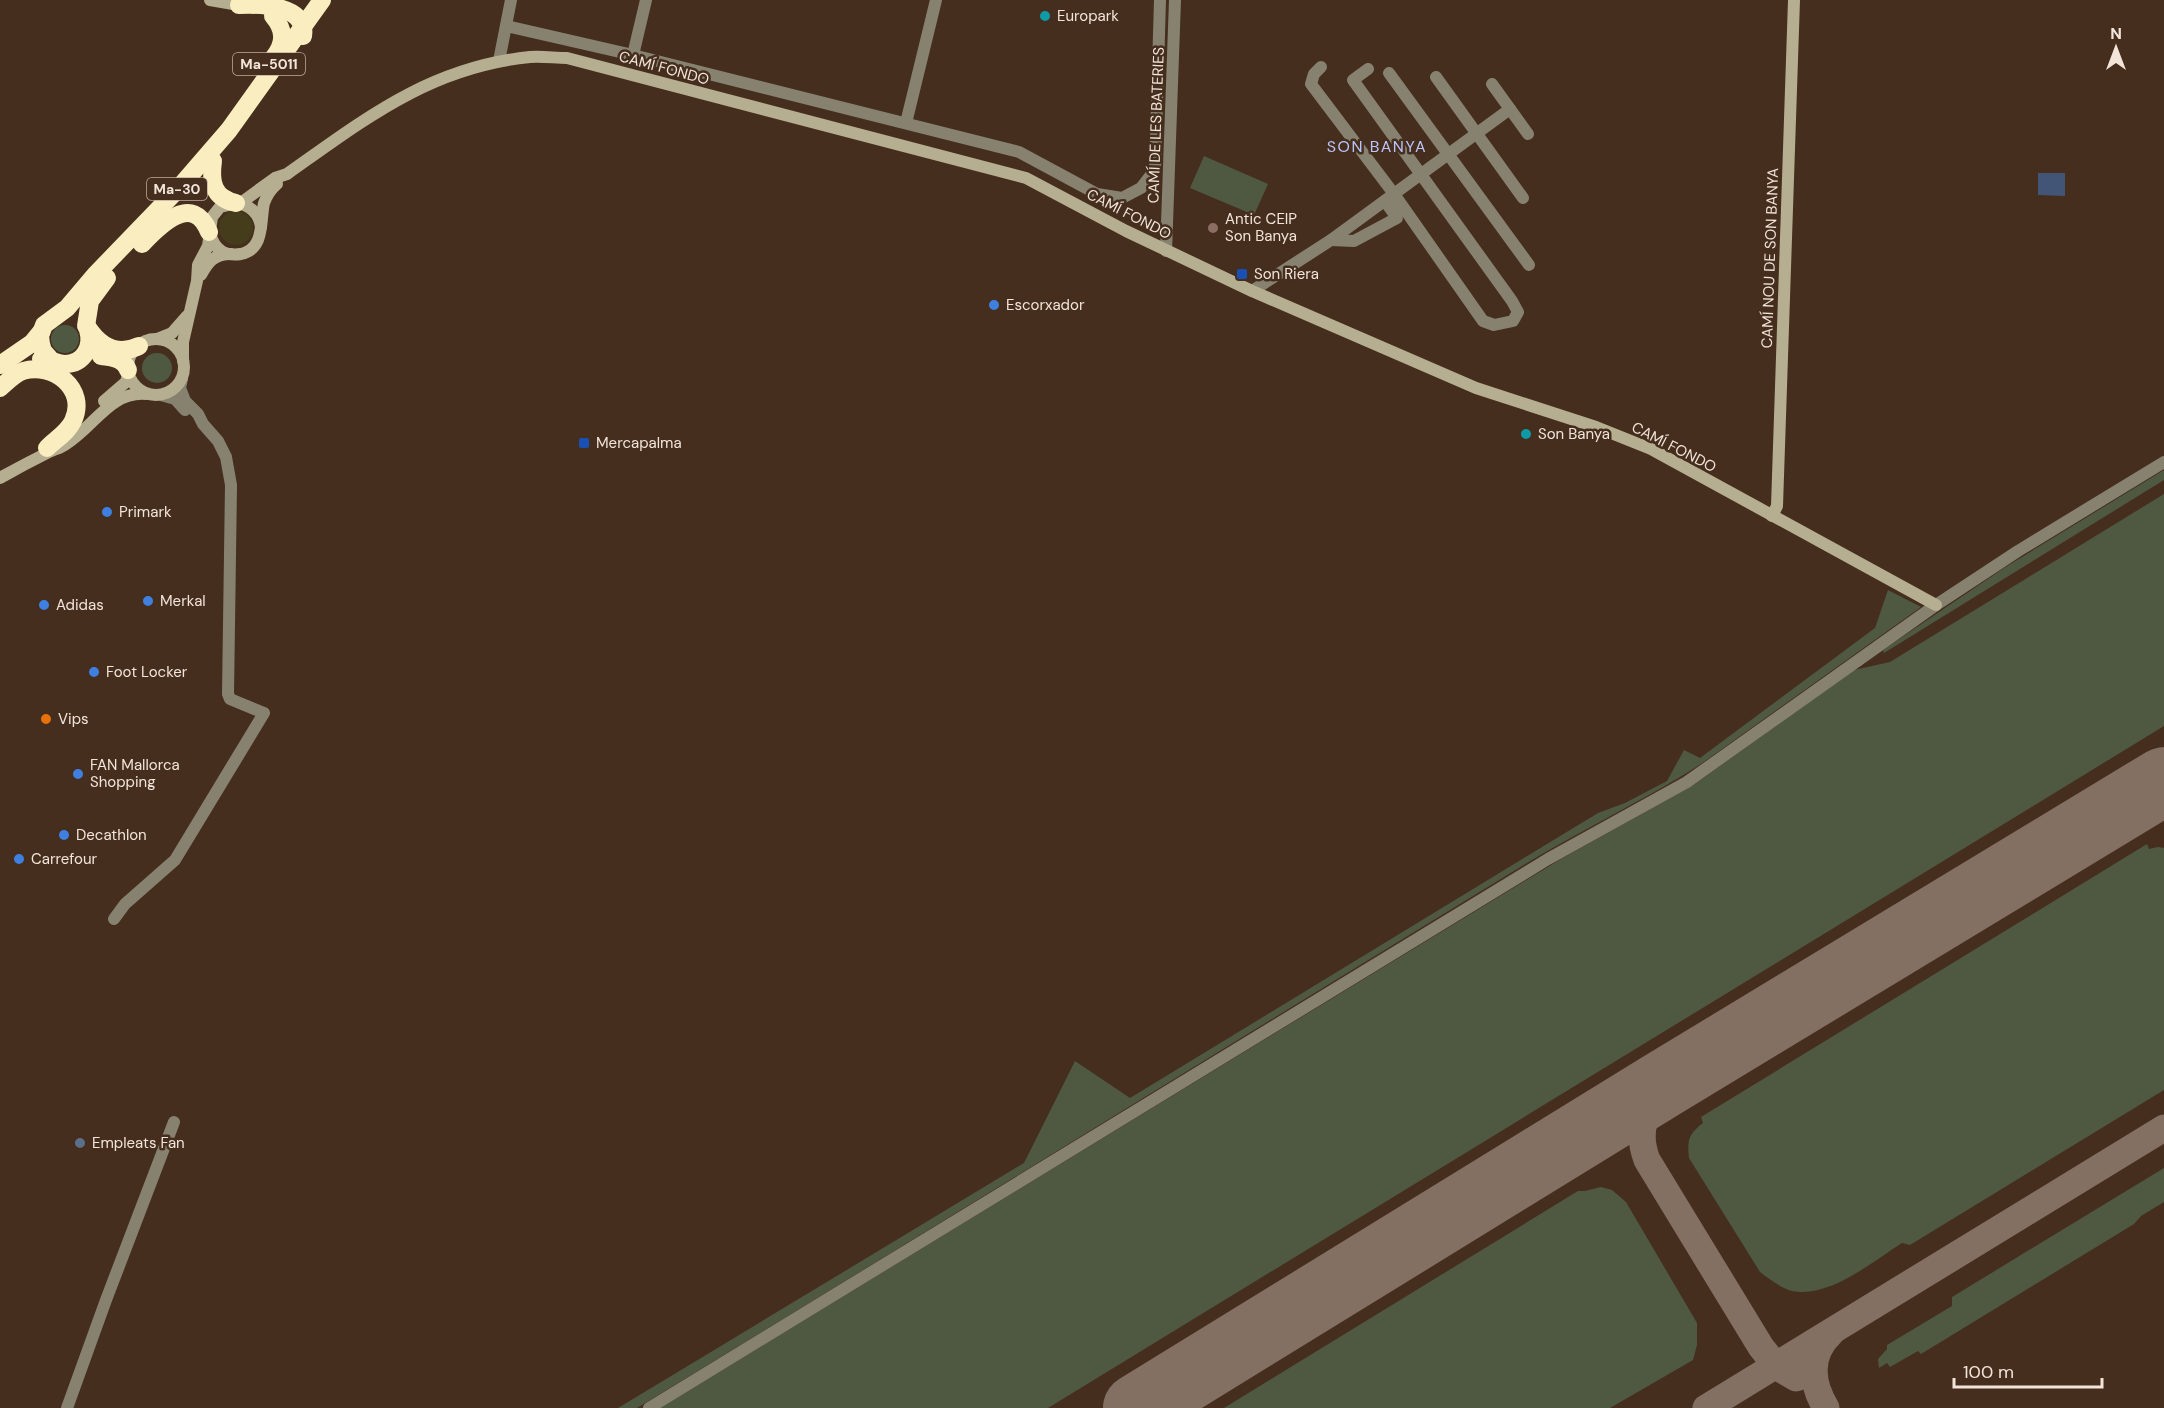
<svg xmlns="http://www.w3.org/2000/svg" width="2164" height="1408" font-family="'DM Sans',sans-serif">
  <rect width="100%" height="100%" fill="#452e1d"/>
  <g fill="#4f5941">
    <polygon points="1204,156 1268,184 1254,215 1190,188"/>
    <circle cx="65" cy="339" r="14"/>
    <circle cx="157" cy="368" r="15"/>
    <polygon points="2164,470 2164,480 1884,653 1883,650 2004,568"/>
    <polygon points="2164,494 2164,726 1048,1408 660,1408 1561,859 1695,784 1854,670 1890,662"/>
    <path d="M1888,590L1921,607L1701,764C1643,801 1581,830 1522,866C1227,1046 933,1228 637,1408H618L1024,1163L1075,1061L1130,1098L1598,813L1625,803L1667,781L1684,750L1700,758L1875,628Z"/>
    <path d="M2147,844L2149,849L2158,847L2164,848V1090L1910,1245L1902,1243C1872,1262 1830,1298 1792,1291C1781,1288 1769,1279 1760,1272L1689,1158C1687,1139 1689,1134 1703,1123L1701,1117Z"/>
    <polygon points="2164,1168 2164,1202 2141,1216 2134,1224 1921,1354 1918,1351 1890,1367 1887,1363 1879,1368 1878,1359 1887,1349 1887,1345 1952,1306 1952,1297"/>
    <polygon points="1601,1187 1612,1190 1626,1202 1697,1323 1697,1345 1693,1360 1610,1408 1224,1408 1578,1191 1585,1191"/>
  </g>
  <circle fill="#443c1b" cx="236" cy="228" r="17"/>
  <polygon fill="#425577" points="2038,173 2065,173 2065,196 2038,195"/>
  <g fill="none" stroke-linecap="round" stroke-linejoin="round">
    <g stroke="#847062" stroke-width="27">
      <polyline points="2127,804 2149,798 2164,799"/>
      <path d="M1662,1085C1647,1112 1635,1129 1647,1160L1761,1347L1776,1366L1796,1378"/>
      <polyline points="1706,1408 2164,1128"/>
      <path d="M1826,1408C1811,1383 1808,1355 1831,1333"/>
    </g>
    <polyline stroke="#847062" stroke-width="68" points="1137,1408 1662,1085 2164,781"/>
    <g stroke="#87826f" stroke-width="12">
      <polyline points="506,26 633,55 1019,152 1097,194 1122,198 1141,188 1155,170 1160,0"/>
      <polyline points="633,55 646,0"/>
      <polyline points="499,61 511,0"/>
      <polyline points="1321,67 1314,74 1311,84 1394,194 1483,321 1494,325 1513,321 1518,312 1512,301 1353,80 1368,69"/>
      <polyline points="1389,73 1529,265"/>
      <polyline points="1436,77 1523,198"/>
      <polyline points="1510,109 1528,134"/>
      <polyline points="906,123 936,0"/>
      <polyline points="1331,240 1354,241 1397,218 1385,201"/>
      <polyline points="1166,251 1175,0"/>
      <polyline points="1252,291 1331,240 1510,109 1492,84"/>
      <polyline points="161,395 175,399 185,410"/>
      <polyline points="114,919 125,904 175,860 264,713 230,699 228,694 231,485 226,457 218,441 203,424 198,414 185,401 180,388 182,379"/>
      <polyline points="67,1408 106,1300 174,1122"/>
      <polyline points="649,1408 1548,859 1687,782 1936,605 2018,551 2164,462"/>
    </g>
    <g stroke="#b6ae90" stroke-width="12">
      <polyline points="210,0 239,5"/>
      <path d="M236,203C250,205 259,213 261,227"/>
      <path d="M210,233C212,241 215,248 223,252C229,255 235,255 241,254C265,249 260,221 264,203C267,195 271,189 277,184"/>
      <path d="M201,275C208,262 214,254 231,254"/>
      <polyline points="157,339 172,333 187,316"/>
      <circle cx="156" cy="367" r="28"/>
      <path d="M183,361V342L197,281L198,265L208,246L212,217L220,207L242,202L275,178L287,174C365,119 430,67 530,57C542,56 555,58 567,58L1026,178L1126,231L1252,291L1476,388L1596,427L1651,449L1936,605"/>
      <polyline points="104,401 126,382 129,372"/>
      <path d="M0,478C16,469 33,460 49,452C55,449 61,448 66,444C94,427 110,391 146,394"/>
      <polyline points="1772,516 1777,506 1794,0"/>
    </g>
    <g stroke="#faeec0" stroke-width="18">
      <path d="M239,5C260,4 308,5 303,36"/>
      <path d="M273,16C285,30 285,43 274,57"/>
      <path d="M213,161C210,182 213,198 236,203"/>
      <path d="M142,244C160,225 193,192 209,232"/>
      <polyline points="86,326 90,301 107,278"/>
      <path d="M88,328C100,346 118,356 139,346"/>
      <path d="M101,356C112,357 124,359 128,370"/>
      <path d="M41,359C50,359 57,364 65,364C84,364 93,346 88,330"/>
      <polyline points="51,360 43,351 41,344 40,336 44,325 67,308 95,275 178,189 229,130 322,0"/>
      <polyline points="0,365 32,343 41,332"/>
      <path d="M0,388C7,382 14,374 23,371C53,362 88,389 73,421C68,432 56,439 47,448"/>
    </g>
  </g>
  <g fill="#0f9aa8" stroke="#452e1d" stroke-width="2">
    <circle cx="1045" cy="16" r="6"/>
    <circle cx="1526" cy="434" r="6"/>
  </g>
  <circle fill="#8d6e63" stroke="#452e1d" stroke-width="2" cx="1213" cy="228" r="6"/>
  <g fill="#1a4fb4" stroke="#452e1d" stroke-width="2">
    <rect x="1236" y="268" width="12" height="12" rx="3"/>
    <rect x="578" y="437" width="12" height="12" rx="3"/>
  </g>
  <g fill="#3f7fe0" stroke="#452e1d" stroke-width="2">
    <circle cx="994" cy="305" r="6"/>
    <circle cx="107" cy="512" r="6"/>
    <circle cx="148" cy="601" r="6"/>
    <circle cx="44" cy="605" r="6"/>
    <circle cx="94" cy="672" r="6"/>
    <circle cx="78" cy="774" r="6"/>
    <circle cx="64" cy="835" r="6"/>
    <circle cx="19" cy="859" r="6"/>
  </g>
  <circle fill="#e8710a" stroke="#452e1d" stroke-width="2" cx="46" cy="719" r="6"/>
  <circle fill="#5c6f8a" stroke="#452e1d" stroke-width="2" cx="80" cy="1143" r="6"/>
  <g text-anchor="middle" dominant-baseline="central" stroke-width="5" stroke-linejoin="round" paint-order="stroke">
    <g fill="#452e1d" stroke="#bfada1" stroke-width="1.5">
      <rect x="233" y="53" width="72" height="22" rx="4.5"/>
      <rect x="147" y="178" width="60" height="22" rx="4.5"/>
    </g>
    <g font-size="14" font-weight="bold" fill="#f3e4da">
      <text x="269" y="64">Ma-5011</text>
      <text x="177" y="189">Ma-30</text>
    </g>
    <g font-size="15" fill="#f3e4da" stroke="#452e1d" text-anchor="start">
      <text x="1057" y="16">Europark</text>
      <text x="1225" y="219">Antic CEIP<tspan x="1225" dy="17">Son Banya</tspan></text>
      <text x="1254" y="274">Son Riera</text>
      <text x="1006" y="305">Escorxador</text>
      <text x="1538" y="434">Son Banya</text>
      <text x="596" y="443">Mercapalma</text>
      <text x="119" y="512">Primark</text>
      <text x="160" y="601">Merkal</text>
      <text x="56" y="605">Adidas</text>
      <text x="106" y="672">Foot Locker</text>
      <text x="58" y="719">Vips</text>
      <text x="90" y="765">FAN Mallorca<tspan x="90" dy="17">Shopping</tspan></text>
      <text x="76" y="835">Decathlon</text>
      <text x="31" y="859">Carrefour</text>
      <text x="92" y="1143">Empleats Fan</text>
    </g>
    <g font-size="15" fill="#f3e4da" stroke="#452e1d">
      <text transform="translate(664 68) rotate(15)">CAMÍ FONDO</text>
      <text transform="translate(1156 125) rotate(-88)">CAMÍ DE LES BATERIES</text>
      <text transform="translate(1129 214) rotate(27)">CAMÍ FONDO</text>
      <text transform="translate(1770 258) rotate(-88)">CAMÍ NOU DE SON BANYA</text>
      <text transform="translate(1674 447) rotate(27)">CAMÍ FONDO</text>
    </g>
    <g font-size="16" letter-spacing="1.5" fill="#bdc4fd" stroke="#452e1d">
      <text x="1377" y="146">SON BANYA</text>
    </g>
  </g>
  <g transform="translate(2116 48)" stroke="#452e1d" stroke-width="4.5" paint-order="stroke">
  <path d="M0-4.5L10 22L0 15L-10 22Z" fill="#f3e4da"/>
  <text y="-9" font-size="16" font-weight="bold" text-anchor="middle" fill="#f3e4da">N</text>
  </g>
  <path d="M1954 1378v9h148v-9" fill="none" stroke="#f3e4da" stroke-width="3"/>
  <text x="1963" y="1378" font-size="18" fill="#f3e4da" stroke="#452e1d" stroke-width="4.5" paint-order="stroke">100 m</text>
</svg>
